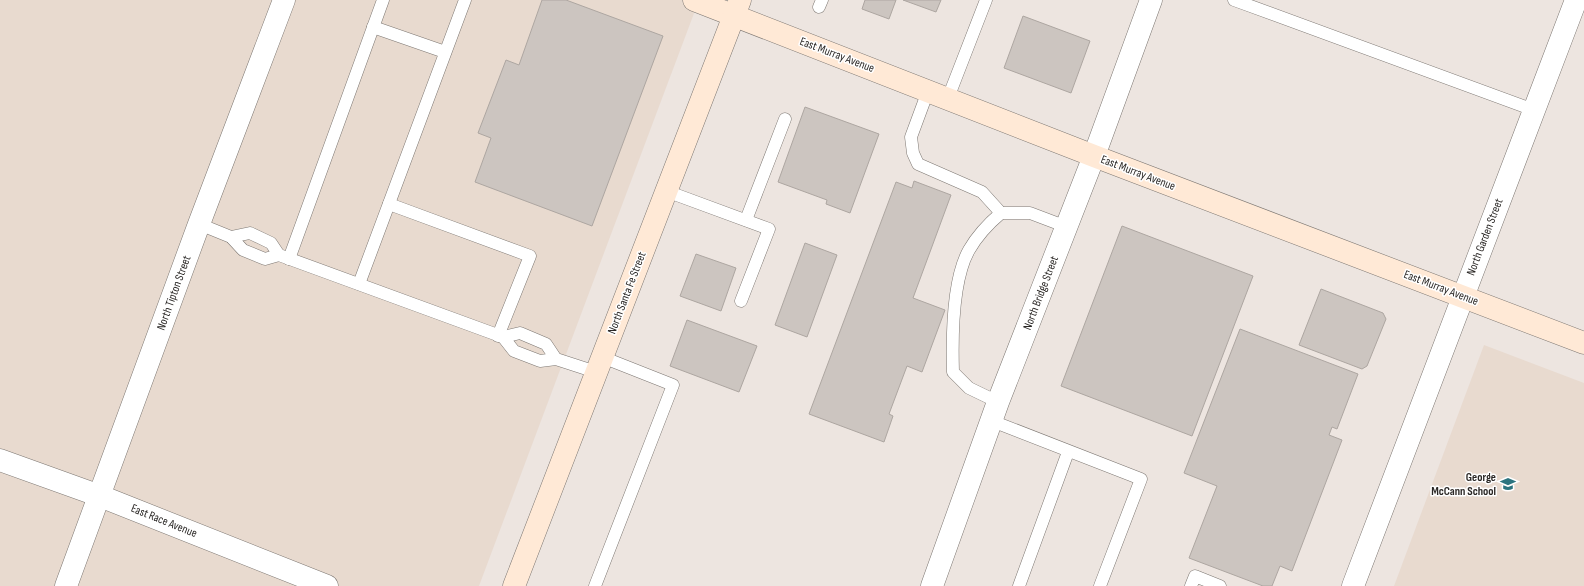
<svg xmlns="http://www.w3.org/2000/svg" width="1584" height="586" font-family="'Sofia Sans Condensed',sans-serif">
  <rect width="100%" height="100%" fill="#ede5e0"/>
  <g fill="#e8dacf">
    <polygon points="0,0 699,0 479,586 0,586"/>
    <polygon points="1484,345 1584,383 1584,586 1394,586"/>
  </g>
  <g fill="#ccc5c0" stroke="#ada6a1">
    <polygon points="542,0 566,0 663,36 592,226 475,182 491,138 478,133 506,60 519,65"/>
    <polygon points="865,0 896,0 889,19 862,9"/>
    <polygon points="903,0 941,0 936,12"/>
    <polygon points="1023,16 1090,41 1071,93 1004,68"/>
    <polygon points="805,107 879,134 850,213 826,204 827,200 778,182"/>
    <polygon points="914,181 951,195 913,298 945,310 922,372 907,366 889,414 893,416 884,442 809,414 896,182 912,188"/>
    <polygon points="1122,226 1253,276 1192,436 1061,386"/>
    <polygon points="805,243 837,255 807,337 775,325"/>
    <polygon points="696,254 736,268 721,311 680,296"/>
    <polygon points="1321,289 1383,313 1386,319 1367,366 1362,369 1299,345"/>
    <polygon points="687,320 757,346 739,392 670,366"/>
    <polygon points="1240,329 1358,374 1337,429 1332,427 1329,435 1342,440 1292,571 1280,566 1272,586 1263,586 1189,558 1217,486 1184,473"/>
  </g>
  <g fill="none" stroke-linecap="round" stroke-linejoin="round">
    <g stroke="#7d7772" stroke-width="13">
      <g id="lane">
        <polyline points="1234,0 1534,110"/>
        <polyline points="819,7 822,0"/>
        <polyline points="373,27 445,52"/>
        <polyline points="928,91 911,137 913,153 918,164 982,192 1001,213"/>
        <polyline points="948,98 986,0"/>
        <polyline points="666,191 769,229 741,301"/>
        <polyline points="389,204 530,256 498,336"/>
        <polyline points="746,220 785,119"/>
        <polyline points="199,224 231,237 243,250 265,259 279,255 503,337"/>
        <polyline points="231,237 250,233 271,243 279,255"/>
        <polyline points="289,259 383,0"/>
        <polyline points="359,284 465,0"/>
        <polyline points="556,359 546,344 520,333 503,337 514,351 540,361 556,359 596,372"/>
        <path d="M998,402L969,388L953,372C952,338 952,280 969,250C977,236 988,224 1001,213H1030L1067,227"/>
        <polyline points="992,421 1141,479 1100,586"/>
        <polyline points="595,586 673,385 602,357"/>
        <polyline points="1019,586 1068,452"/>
        <polyline points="1191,586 1195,576 1220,586"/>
      </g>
    </g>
    <g stroke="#7d7772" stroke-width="23">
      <g id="street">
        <polyline points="0,460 100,496 327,586"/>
        <polyline points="66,586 199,224 284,0"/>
        <polyline points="932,586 998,402 1094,156 1151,0"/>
        <polyline points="1353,586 1576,0"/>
      </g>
    </g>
    <g stroke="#7d7772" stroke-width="23">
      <g id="secondary">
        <polyline points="694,0 1094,156 1584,343"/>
        <polyline points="514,586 740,0"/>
      </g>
    </g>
    <use href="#lane" stroke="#fff" stroke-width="12"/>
    <use href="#street" stroke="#fff" stroke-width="22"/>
    <use href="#secondary" stroke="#ffe9d6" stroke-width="22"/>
  </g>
  <defs>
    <g id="school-bare" transform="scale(1.2)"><path d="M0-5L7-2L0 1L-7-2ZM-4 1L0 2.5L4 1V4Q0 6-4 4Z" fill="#2c747f" stroke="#fff" stroke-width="2.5" paint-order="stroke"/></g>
  </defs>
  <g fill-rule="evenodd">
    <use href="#school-bare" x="1508" y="484"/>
  </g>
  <g text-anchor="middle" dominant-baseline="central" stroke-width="3" stroke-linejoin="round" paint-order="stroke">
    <g font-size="12" fill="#2a2725" stroke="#fff">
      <text transform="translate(837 55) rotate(21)">East Murray Avenue</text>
      <text transform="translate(1138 173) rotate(21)">East Murray Avenue</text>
      <text transform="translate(1485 237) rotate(-69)">North Garden Street</text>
      <text transform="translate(1441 288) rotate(21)">East Murray Avenue</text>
      <text transform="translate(174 293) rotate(-70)">North Tipton Street</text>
      <text transform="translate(627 293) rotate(-69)">North Santa Fe Street</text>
      <text transform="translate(1041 293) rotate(-69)">North Bridge Street</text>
      <text transform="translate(164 521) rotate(22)">East Race Avenue</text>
    </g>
    <g font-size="12" font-weight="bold" fill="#2a2725" stroke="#fff" text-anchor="end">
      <text x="1496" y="477">George<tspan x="1496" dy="14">McCann School</tspan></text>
    </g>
  </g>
</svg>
